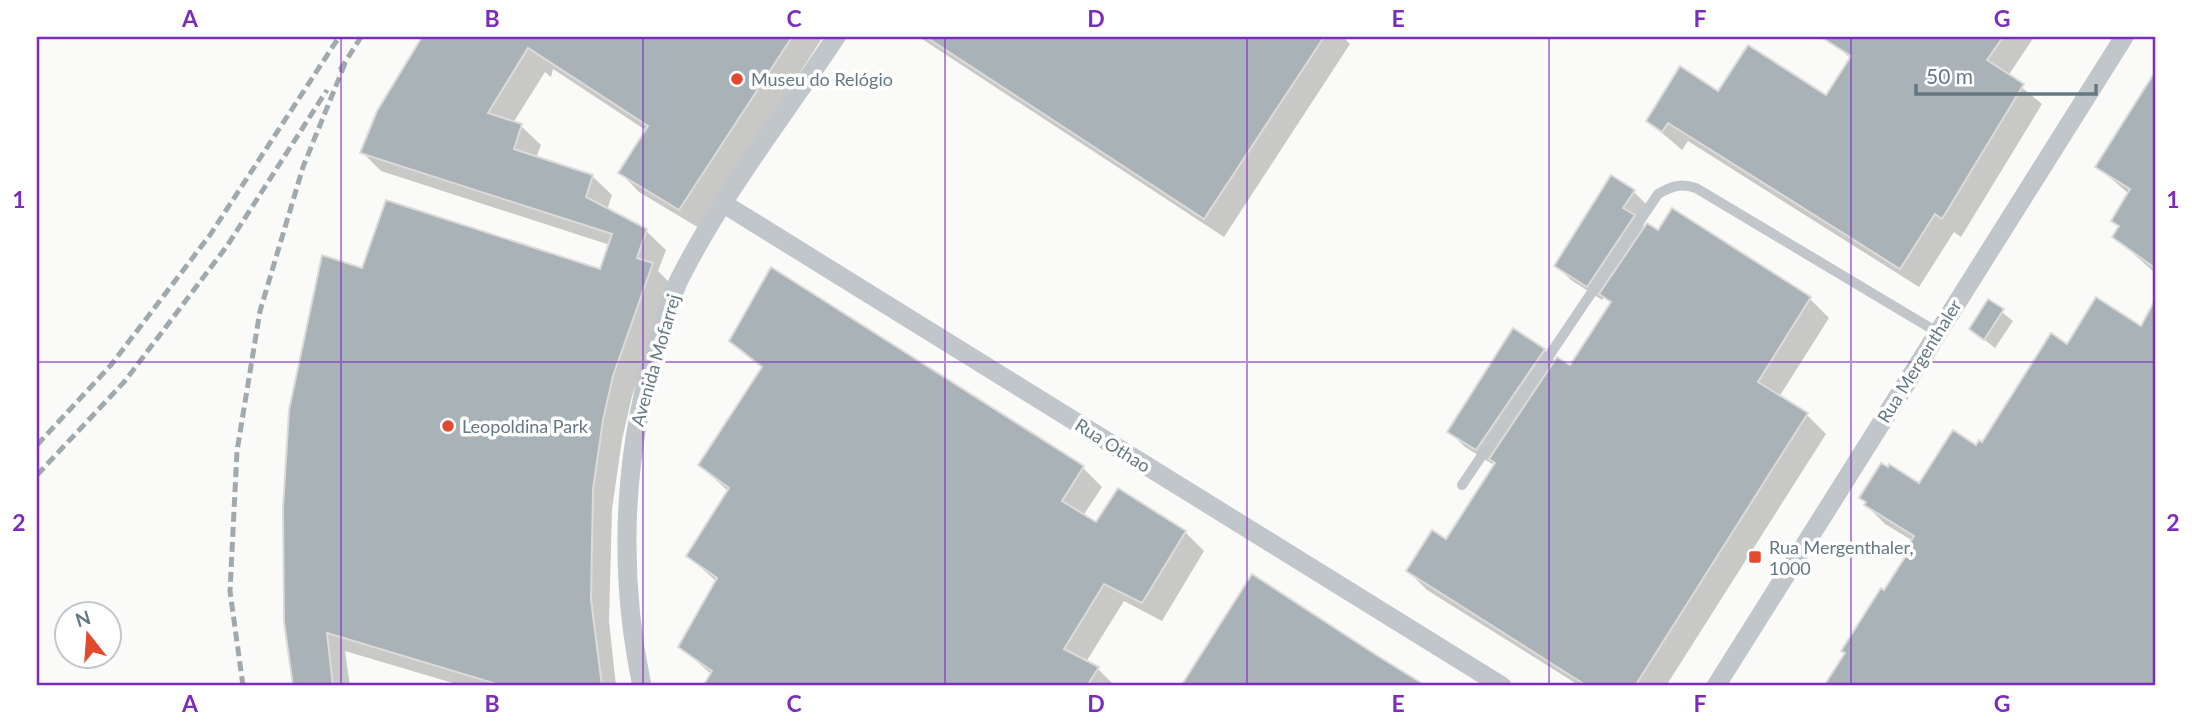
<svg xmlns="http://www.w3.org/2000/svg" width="2192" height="723" font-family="Lato,sans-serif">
  <rect width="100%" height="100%" fill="#fafaf8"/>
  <g fill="#0003">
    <polygon points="422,37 823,37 699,228 639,192 620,172 647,131 553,69 551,77 545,72 513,123 521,126 541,145 536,158 592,176 612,195 607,210 646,231 666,250 658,271 671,284 632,396 622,440 612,509 609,621 616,686 463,686 345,651 350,686 294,686 286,621 363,270 601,271 610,245 381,171 362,152 379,112"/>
    <polygon points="919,37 1343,37 1350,44 1224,237"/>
    <polygon points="1841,37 2034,37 2008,76 2042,104 1961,237 1954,232 1919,287 1688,141 1682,150 1648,121 1719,93 1827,98 1851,59 1836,45"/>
    <polygon points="2152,80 2155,82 2155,273 2115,237 2120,228 2113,221 2129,194 2098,167"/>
    <polygon points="1633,191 1648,206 1639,221 1646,228 1659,232 1673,210 1810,299 1829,318 1779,397 1807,415 1826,434 1666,686 1580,686 1427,590 1408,571 1447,542 1496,464 1494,461 1492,464 1465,447 1450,432 1544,350 1556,362 1571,368 1612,304 1604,297 1602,300 1571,280 1556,265"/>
    <polygon points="772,269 1083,468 1102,487 1083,516 1096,524 1185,532 1204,551 1162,621 1124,601 1086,662 1098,669 1115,686 705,686 712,675 681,647 717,582 688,556 729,492 700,465 763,369 731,340"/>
    <polygon points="1989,302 2013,321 1995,348 1971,329"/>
    <polygon points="2147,320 2155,325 2155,686 1826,686 1914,547 1913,541 1885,524 1866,505 1920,486 1982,444 2068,347 2142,329"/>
    <polygon points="1253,576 1425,686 1183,686"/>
  </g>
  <g fill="#a8b2b7" stroke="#dcdbda" stroke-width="2">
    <polygon points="422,37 792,37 679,210 618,173 648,126 528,48 488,113 522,124 514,149 593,175 586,197 647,229 637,258 653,263 613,376 603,420 593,489 591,600 602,686 503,686 327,633 333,686 293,686 284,622 283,508 289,410 322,255 362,268 386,200 600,269 612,234 360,153 377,111"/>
    <polygon points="926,37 1324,37 1204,219"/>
    <polygon points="1821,37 2003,37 1987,60 2024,84 1942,219 1935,214 1900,269 1668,123 1662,132 1646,121 1680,66 1718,91 1748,45 1826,95 1851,56"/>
    <polygon points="2155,72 2155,268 2112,237 2119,226 2111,221 2130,189 2095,167"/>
    <polygon points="1611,175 1635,190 1623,208 1635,215 1587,287 1554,266"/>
    <polygon points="1672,208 1811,297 1758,382 1808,413 1635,686 1587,686 1406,571 1432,530 1446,539 1495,463 1489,459 1557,357 1570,365 1611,302 1599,294 1647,223 1658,230"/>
    <polygon points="771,267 1084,466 1062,501 1096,522 1118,488 1186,531 1142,603 1104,584 1064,649 1099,667 1087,686 703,686 712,671 678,647 717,578 686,556 729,488 698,465 762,367 729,341"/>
    <polygon points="2096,297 2141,326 2155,300 2155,686 1824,686 1845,653 1841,651 1881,588 1884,590 1912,546 1909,544 1914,536 1864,505 1866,502 1859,498 1881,463 1888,467 1889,464 1919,483 1953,430 1976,445 1979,440 1982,442 2051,333 2067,344"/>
    <polygon points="1988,299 2004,309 1984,340 1969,329"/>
    <polygon points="1513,328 1545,349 1476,450 1447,432"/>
    <polygon points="1252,574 1373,653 1426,686 1181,686"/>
  </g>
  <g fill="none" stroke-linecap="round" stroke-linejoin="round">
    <path stroke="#c1c6ca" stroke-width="10" d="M1462,485L1658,194C1672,186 1680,183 1696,188L1937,332"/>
    <g stroke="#c1c6ca" stroke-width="19">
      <polyline points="724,204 1502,686"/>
      <path d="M642,686C617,569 623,444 661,331C667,313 672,293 681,276C724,192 784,115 836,37"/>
      <polyline points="1716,686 2124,37"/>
    </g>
    <g stroke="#a0a9ae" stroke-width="5" stroke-dasharray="10 5" stroke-linecap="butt">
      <polyline points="340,70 361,37"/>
      <polyline points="37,445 111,365 210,235 339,37"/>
      <polyline points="37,475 125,381 227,246 327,90"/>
      <polyline points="243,686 230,591 237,451 260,311 303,167 346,61"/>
    </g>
  </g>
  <path fill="none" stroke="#7b2cbf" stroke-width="2" stroke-opacity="0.55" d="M341,37V686M643,37V686M945,37V686M1247,37V686M1549,37V686M1851,37V686M37,362H2155"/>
  <g fill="#e2492f" stroke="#fff" stroke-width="2.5">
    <circle cx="737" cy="79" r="7"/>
    <circle cx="448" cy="426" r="7"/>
    <rect x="1748" y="550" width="14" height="14" rx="3.5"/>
  </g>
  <g text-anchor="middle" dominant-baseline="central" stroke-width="7" stroke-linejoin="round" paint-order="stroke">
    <g font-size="18" fill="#657882" stroke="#fff" text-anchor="start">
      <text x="751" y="79">Museu do Relógio</text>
      <text x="462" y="426">Leopoldina Park</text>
      <text x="1769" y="547">Rua Mergenthaler,<tspan x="1769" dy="21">1000</tspan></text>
    </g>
    <g font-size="18" fill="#657882" stroke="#fff">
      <text transform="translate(655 360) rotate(-74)">Avenida Mofarrej</text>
      <text transform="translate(1919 361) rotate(-58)">Rua Mergenthaler</text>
      <text transform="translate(1113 445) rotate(32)">Rua Othao</text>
    </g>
  </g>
  <rect width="2192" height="723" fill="none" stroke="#ffffff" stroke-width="77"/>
  <g transform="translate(88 635) rotate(343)"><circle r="33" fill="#ffffff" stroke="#c1c9cd" stroke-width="2"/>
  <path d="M0-5L12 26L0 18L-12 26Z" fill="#e2492f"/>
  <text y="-10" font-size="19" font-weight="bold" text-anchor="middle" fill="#657882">N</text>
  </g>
  <path d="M1916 84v10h180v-10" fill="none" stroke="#657882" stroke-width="3.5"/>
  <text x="1926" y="84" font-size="21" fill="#657882" stroke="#ffffff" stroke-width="5" paint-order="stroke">50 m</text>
  <rect x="38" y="38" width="2116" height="646" fill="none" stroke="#7b2cbf" stroke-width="2.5"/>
  <g font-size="23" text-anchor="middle" font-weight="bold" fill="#7b2cbf">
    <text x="190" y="27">A</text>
    <text x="492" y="27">B</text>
    <text x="794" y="27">C</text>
    <text x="1096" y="27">D</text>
    <text x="1398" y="27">E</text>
    <text x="1700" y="27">F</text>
    <text x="2002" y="27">G</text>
    <text x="19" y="208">1</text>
    <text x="2173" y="208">1</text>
    <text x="19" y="531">2</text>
    <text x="2173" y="531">2</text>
    <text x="190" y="712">A</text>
    <text x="492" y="712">B</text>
    <text x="794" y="712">C</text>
    <text x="1096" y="712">D</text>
    <text x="1398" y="712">E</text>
    <text x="1700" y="712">F</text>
    <text x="2002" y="712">G</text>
  </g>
</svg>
